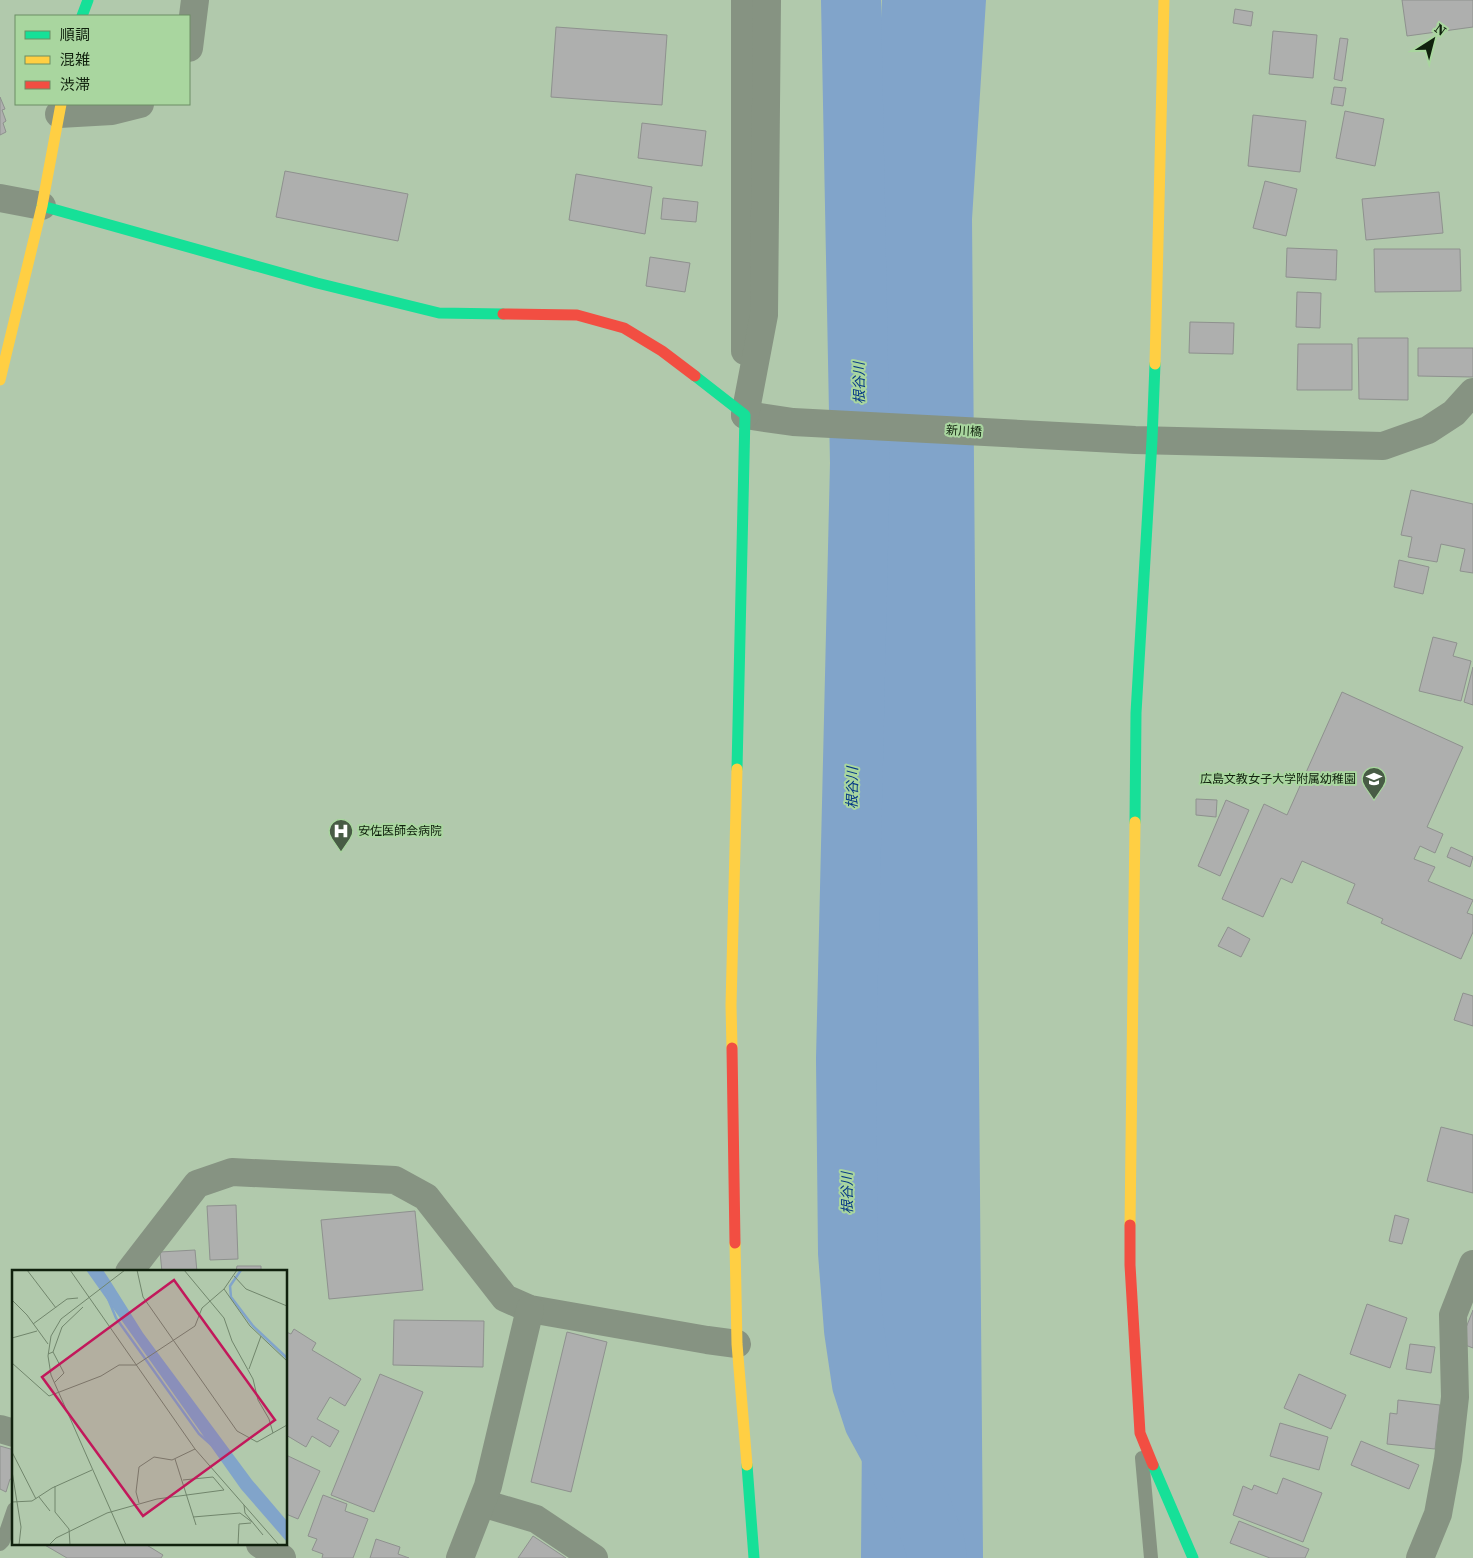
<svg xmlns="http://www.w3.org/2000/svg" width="1473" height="1558" font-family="'Source Serif 4','Noto Sans JP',serif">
  <rect width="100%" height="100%" fill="#b1c9ac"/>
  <polygon fill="#81a4ca" points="882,0 986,0 972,219 983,1558 861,1558 872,184"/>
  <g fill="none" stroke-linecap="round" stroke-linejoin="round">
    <polyline stroke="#81a4ca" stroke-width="60" points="851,0 860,463 846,1059 848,1253 854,1330 862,1384 874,1421 922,1509 935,1545 937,1558"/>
  </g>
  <g fill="#aeafae" stroke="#8e918e">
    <polygon points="1402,0 1473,0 1473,27 1407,36"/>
    <polygon points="1235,9 1253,12 1251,26 1233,23"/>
    <polygon points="556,27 667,35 662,105 551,97"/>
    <polygon points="1273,31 1317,35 1313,78 1269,74"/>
    <polygon points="1340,38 1348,39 1342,81 1334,79"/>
    <polygon points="1334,87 1346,88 1343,106 1331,104"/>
    <polygon points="0,97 5,109 2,110 6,121 3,123 6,132 0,135"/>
    <polygon points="1345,111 1384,119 1375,166 1336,158"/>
    <polygon points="1253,115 1306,121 1300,172 1248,166"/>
    <polygon points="642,123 706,131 702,166 638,158"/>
    <polygon points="285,171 408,194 398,241 276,217"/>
    <polygon points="576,174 652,187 645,234 569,220"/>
    <polygon points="1265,181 1297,189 1286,236 1253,228"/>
    <polygon points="1439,192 1443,233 1366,240 1362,199"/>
    <polygon points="663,198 698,202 696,222 661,219"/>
    <polygon points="1287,248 1337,250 1336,280 1286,277"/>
    <polygon points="1374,249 1460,249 1461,291 1375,292"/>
    <polygon points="650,257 690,263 685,292 646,286"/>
    <polygon points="1297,292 1321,293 1320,328 1296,327"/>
    <polygon points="1190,322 1234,323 1233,354 1189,353"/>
    <polygon points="1358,338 1408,338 1408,400 1359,399"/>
    <polygon points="1298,344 1352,344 1352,390 1297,390"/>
    <polygon points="1418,348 1473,348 1473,377 1418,376"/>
    <polygon points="1411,490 1473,504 1473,573 1460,571 1465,549 1441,544 1437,562 1408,557 1412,537 1401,535"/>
    <polygon points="1399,560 1429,567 1423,594 1394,587"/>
    <polygon points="1433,637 1457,643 1453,656 1471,661 1461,701 1419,691"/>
    <polygon points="1473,667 1473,705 1464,702"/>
    <polygon points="1342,692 1463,747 1427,827 1443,834 1435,853 1420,846 1414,859 1435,867 1428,881 1473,900 1467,913 1473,915 1473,932 1461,959 1381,923 1383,919 1347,903 1355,884 1302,861 1292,883 1281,878 1263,917 1222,899 1264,804 1287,815"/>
    <polygon points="1196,799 1217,800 1216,817 1196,815"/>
    <polygon points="1226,800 1249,810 1220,876 1198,866"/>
    <polygon points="1451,847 1473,857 1470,867 1447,857"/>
    <polygon points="1228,927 1250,939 1241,957 1218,946"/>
    <polygon points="1463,993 1473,996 1473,1026 1454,1020"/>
    <polygon points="1441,1127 1473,1135 1473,1193 1427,1181"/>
    <polygon points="236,1205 238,1259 210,1260 207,1206"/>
    <polygon points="415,1211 423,1290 329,1299 321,1220"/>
    <polygon points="1395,1215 1409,1219 1402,1244 1389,1241"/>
    <polygon points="195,1250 197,1272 162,1272 160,1252"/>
    <polygon points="237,1266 261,1266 261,1272 236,1271"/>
    <polygon points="1367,1304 1407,1318 1390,1368 1350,1354"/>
    <polygon points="1473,1310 1473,1348 1460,1343"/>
    <polygon points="394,1320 484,1321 483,1367 393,1365"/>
    <polygon points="294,1329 316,1343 312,1350 361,1379 345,1406 330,1397 317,1419 339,1431 330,1447 312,1436 306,1447 286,1435 286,1332 291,1334"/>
    <polygon points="567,1332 607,1342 571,1492 531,1482"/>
    <polygon points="1410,1344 1435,1347 1431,1373 1406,1369"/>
    <polygon points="380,1374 423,1392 374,1512 331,1495"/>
    <polygon points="1299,1374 1346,1395 1331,1429 1284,1408"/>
    <polygon points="1398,1400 1440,1405 1435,1449 1387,1444 1390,1413 1397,1414"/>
    <polygon points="1280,1423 1328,1437 1319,1470 1270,1456"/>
    <polygon points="1361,1441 1419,1465 1409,1489 1351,1465"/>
    <polygon points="0,1446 14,1450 14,1480 10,1479 6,1492 0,1489"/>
    <polygon points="286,1455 320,1471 298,1519 286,1514"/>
    <polygon points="1283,1478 1322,1493 1303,1542 1233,1515 1243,1486 1252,1490 1254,1485 1277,1494"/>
    <polygon points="323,1495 347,1504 345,1511 368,1519 353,1558 322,1558 323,1554 312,1550 317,1539 308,1536"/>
    <polygon points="1239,1521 1309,1549 1305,1558 1270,1558 1230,1543"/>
    <polygon points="533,1536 566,1558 518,1558"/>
    <polygon points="376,1539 400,1547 398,1554 409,1558 370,1558"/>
    <polygon points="43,1544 145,1544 163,1555 161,1558 67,1558"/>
  </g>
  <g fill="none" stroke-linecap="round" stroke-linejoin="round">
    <g stroke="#869382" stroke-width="14">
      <polyline points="1142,1458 1151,1558"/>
      <polyline points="0,1544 3,1541 14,1509"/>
    </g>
    <g stroke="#869382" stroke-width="28">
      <polyline points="189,48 195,0"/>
      <polyline points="59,114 112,111 140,104"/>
      <polyline points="0,198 42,206"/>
      <polyline points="745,351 745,0"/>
      <polyline points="745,415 793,422 1135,440 1383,446 1428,430 1454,413 1473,392"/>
      <polyline points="745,415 764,315 767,0"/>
      <polyline points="129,1272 197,1184 232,1172 395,1180 426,1197 505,1298 530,1309 707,1340 737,1344"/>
      <polyline points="0,1429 14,1433"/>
      <polyline points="482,1503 536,1519 594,1558"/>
      <polyline points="260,1544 282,1558"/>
      <polyline points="460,1558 488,1486 530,1309"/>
      <polyline points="1420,1558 1438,1514 1448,1459 1455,1397 1453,1315 1473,1264"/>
    </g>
    <g stroke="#16e098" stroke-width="11">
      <polyline points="82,16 88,0"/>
      <polyline points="42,206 317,283 439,313 503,314"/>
      <polyline points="695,376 745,415 737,769"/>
      <polyline points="1135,822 1136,713 1152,440 1155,364"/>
      <polyline points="747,1465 754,1558"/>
      <polyline points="1153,1465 1193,1558"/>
    </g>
    <g stroke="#ffcf43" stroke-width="11">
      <polyline points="1155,364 1164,0"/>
      <polyline points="0,380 42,206 61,104"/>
      <polyline points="732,1048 731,1005 737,769"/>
      <polyline points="1130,1225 1135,822"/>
      <polyline points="735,1243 737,1344 747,1465"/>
    </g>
    <g stroke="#f24e42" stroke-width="11">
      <polyline points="503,314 577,315 624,328 662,351 695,376"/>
      <polyline points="732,1048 735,1243"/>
      <polyline points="1130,1225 1130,1265 1140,1433 1153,1465"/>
    </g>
  </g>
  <defs>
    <g id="school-pin" transform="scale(1.25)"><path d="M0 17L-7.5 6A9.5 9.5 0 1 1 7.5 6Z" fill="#485c45" stroke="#a9d69f"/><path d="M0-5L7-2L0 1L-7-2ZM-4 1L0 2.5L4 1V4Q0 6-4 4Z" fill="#fff"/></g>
    <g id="hospital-pin" transform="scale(1.25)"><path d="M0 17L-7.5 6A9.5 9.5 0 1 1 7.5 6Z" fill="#485c45" stroke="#a9d69f"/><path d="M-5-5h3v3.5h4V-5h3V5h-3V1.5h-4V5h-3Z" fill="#fff"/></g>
  </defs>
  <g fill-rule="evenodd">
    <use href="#school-pin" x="1374" y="779"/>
    <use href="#hospital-pin" x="341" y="831"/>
  </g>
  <g text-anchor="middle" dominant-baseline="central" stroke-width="4" stroke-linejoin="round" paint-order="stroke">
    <g font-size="12" fill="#10210d" stroke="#a9d69f">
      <text transform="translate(964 431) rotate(3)">新川橋</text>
    </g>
    <g font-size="12" fill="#10210d" stroke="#a9d69f" text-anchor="end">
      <text x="1356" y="779">広島文教女子大学附属幼稚園</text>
      <text x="358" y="831" text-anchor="start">安佐医師会病院</text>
    </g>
    <g font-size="14" font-style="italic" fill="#063986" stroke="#a9d69f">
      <text transform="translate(859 383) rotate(-91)">根谷川</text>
      <text transform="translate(852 788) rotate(-89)">根谷川</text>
      <text transform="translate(847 1193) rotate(-91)">根谷川</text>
    </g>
  </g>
  <g transform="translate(12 1270)">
    <rect width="275" height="275" fill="#b1c9ac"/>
    <path d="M74,0H91L97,9L131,63L240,210L275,251V272L229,219Z" fill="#81a4ca"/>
    <path fill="none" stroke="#81a4ca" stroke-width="2.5" d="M229,0L218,16L219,27L241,56L275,88M92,19L104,48L187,164L204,179"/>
    <path fill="none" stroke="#71866c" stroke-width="1" d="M15,0L44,38M58,0L183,179L267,275M113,0L49,49L39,66L36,86L39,105L114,275M125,0L131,27L225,161L245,172L275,155M172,0L212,48L220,71L241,109L246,130L257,149L261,163M222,6L234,19L275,36M212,19L238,56L275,91M0,30L15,45L36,74M21,54L55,29L66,28M0,68L25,61M41,82L52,103L42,113M36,84L41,82L50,57L71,37M0,93L37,126L89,106L107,95H124L183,56L190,38L212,19L225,0M237,99L249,66M0,182L24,229M163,189L184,255M0,201L9,257L7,275M43,216V242L57,259L58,275M27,227L38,241M0,232L20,231L40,218L80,200M127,233L124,222L127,197L142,187L160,190L183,179M232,235L233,243L251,265M181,247L228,243L240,252M37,275L44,268L95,243L145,229L212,220L201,207L171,210M226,275L227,254L239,253"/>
    <path fill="#c2185b" fill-opacity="0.15" stroke="#c2185b" stroke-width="2.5" d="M162,10L263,150L131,246L30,107Z"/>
    <rect width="275" height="275" fill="none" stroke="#10210d" stroke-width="2.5"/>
  </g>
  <rect x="15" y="15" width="175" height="90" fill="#a9d69f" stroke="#6c8e65"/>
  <rect x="25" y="31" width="25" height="8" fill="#16e098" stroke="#6c8e65"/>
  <text x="60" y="40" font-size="15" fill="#10210d">順調</text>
  <rect x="25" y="56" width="25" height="8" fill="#ffcf43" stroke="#6c8e65"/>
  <text x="60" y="65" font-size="15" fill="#10210d">混雑</text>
  <rect x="25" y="81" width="25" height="8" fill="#f24e42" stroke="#6c8e65"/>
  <text x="60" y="90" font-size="15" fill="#10210d">渋滞</text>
  <g transform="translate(1433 40) rotate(36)" stroke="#a9d69f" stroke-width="4" paint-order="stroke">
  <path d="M0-4L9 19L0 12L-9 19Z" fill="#10210d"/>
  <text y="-8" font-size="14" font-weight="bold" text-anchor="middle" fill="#10210d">N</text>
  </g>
</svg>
